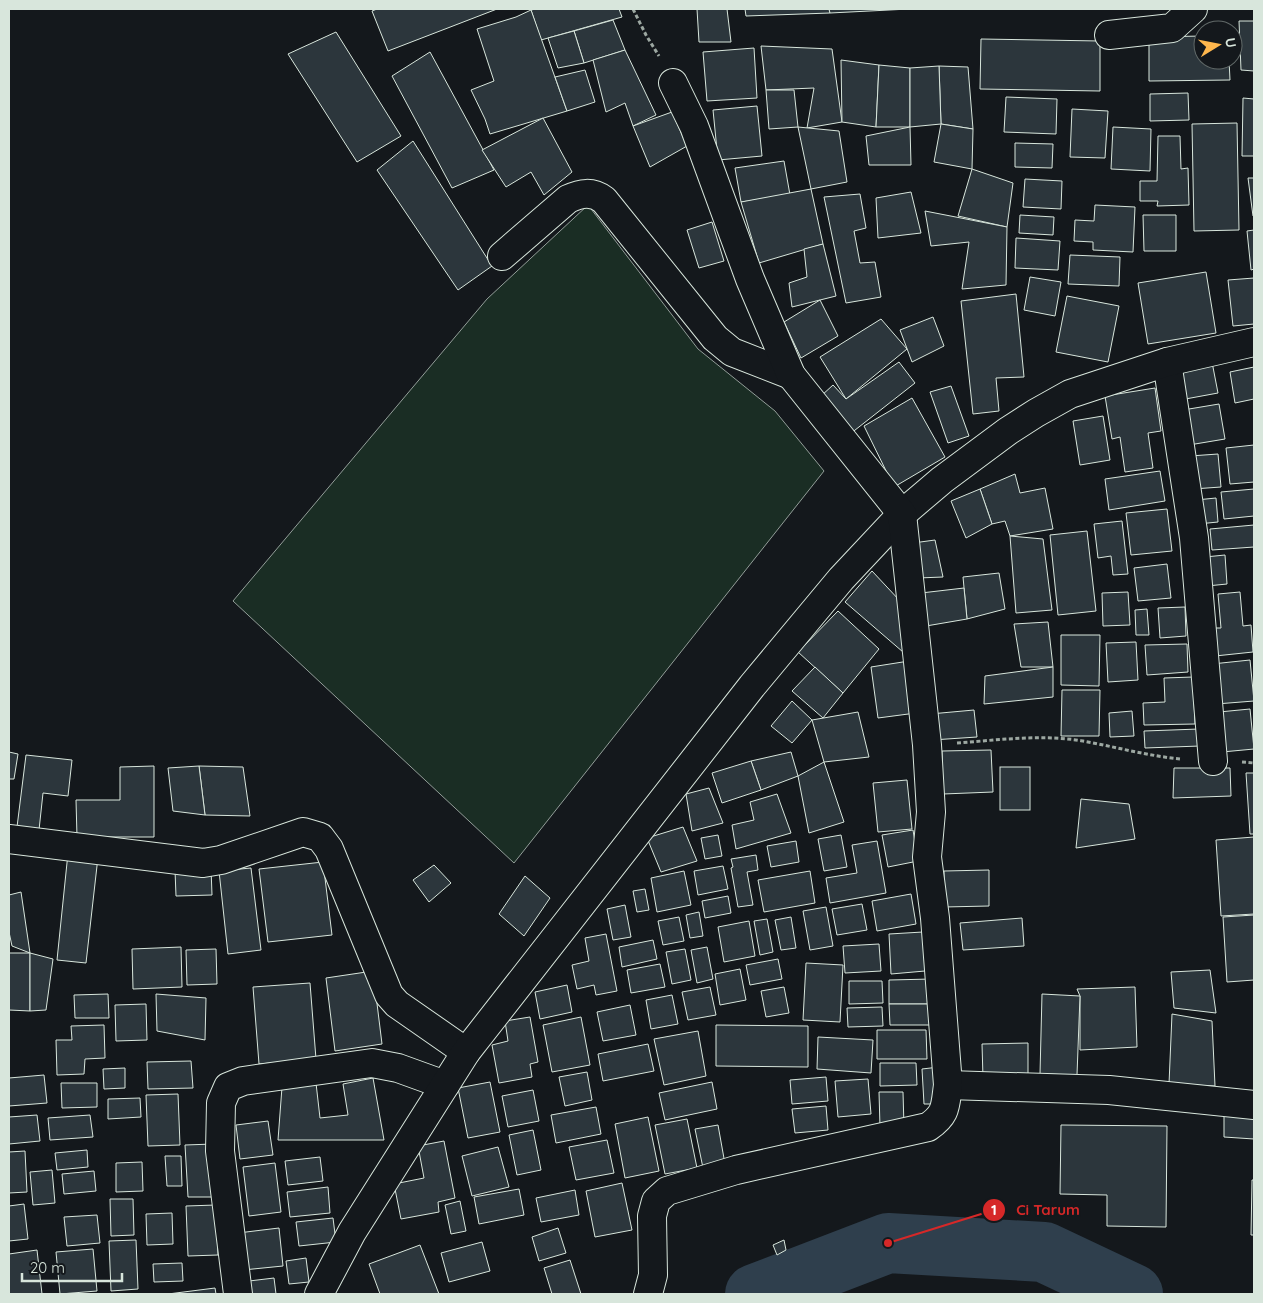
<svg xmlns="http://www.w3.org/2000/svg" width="1263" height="1303" font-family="Quicksand,sans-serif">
  <rect width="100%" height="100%" fill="#14181c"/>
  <polygon fill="#1a2d24" stroke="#939e99" points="588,205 698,349 775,411 824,471 514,863 233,601 487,299"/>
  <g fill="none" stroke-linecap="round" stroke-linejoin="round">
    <polyline stroke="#2f3f4d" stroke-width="60" points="755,1294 888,1243 1044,1252 1133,1294"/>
  </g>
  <g fill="#2c363c" stroke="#d8e6dc">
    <polygon points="377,9 497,9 388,51 372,11"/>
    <polygon points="536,9 619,9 622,17 541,40 531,10"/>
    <polygon points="697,9 727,9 731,42 699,42"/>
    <polygon points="745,9 829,9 830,13 746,16"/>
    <polygon points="829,9 909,9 830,13"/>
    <polygon points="531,10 567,111 490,134 485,119 471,90 494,81 477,29 516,17"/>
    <polygon points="613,20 625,50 584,63 574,31"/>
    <polygon points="1239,21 1254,21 1254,71 1241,70"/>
    <polygon points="574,31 584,63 558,68 548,38"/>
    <polygon points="336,32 401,136 357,162 288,54"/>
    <polygon points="1203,36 1203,60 1229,60 1230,80 1149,81 1149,37"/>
    <polygon points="981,39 1100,41 1100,91 980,89"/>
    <polygon points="761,46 832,49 842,122 807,128 814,88 766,90"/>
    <polygon points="754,48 757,98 707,101 703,52"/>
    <polygon points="625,50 656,115 633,126 625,103 606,112 593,60"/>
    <polygon points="430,52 494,170 452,188 392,76"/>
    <polygon points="841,60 879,65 876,127 842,122"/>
    <polygon points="879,65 910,68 910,127 876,127"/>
    <polygon points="939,66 968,67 973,129 941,124"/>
    <polygon points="939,66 941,124 910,127 910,68"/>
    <polygon points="585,70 595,102 567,111 555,77"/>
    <polygon points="766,90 794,90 798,127 769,129"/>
    <polygon points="1188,93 1189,120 1150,121 1150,94"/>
    <polygon points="1006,97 1057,99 1056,134 1004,132"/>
    <polygon points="1243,98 1254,99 1254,156 1242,156"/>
    <polygon points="757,106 762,156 718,160 713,110"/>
    <polygon points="1072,109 1108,111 1105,158 1070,157"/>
    <polygon points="672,112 687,146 650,167 633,126"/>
    <polygon points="543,118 572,172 544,195 531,172 506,187 482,150"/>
    <polygon points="1237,123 1239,230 1194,231 1192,124"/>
    <polygon points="941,124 973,129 972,169 934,162"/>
    <polygon points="798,127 839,131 847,182 811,189"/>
    <polygon points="910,127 911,165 869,165 866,136"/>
    <polygon points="1113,127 1151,129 1150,171 1111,169"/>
    <polygon points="1158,136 1180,136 1181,169 1188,168 1189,205 1157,206 1158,201 1140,201 1140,181 1157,181"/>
    <polygon points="413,141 492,266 458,290 377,170"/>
    <polygon points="1015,143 1053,144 1052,168 1015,167"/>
    <polygon points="784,161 790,195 741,202 735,168"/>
    <polygon points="972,169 1013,183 1007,227 958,216"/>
    <polygon points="1248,178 1254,178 1254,216 1253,216"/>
    <polygon points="1025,179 1062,181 1061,209 1023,207"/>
    <polygon points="811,189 823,244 759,263 741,202"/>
    <polygon points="911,192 921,233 878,238 876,198"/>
    <polygon points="860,194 866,228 854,231 860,263 875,262 881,297 846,303 824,197"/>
    <polygon points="1095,205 1135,207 1133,252 1093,250 1093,242 1074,241 1075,220 1094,221"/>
    <polygon points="925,211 1007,227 1006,285 962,289 969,242 931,246"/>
    <polygon points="1020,215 1054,217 1053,235 1019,233"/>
    <polygon points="1143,215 1176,215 1176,251 1144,251"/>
    <polygon points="712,222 724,261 699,268 687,230"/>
    <polygon points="1254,230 1254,269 1251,270 1247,231"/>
    <polygon points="1016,238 1060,241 1058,270 1015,268"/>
    <polygon points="823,244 836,296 792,307 789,283 807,277 804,249"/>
    <polygon points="1070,255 1120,257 1119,286 1068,284"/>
    <polygon points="1206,272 1216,333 1148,344 1138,283"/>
    <polygon points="1030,277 1061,282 1055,316 1024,310"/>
    <polygon points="1254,278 1254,324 1233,326 1228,280"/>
    <polygon points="1016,294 1024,377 996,378 999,411 973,414 961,301"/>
    <polygon points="1067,296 1119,306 1108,362 1056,352"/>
    <polygon points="820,300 838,336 801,358 784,322"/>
    <polygon points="933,317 944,346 912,362 900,330"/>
    <polygon points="881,319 907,349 846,399 820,357"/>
    <polygon points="899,362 915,383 850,434 821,396 833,385 846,399"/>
    <polygon points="1212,362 1218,393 1180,400 1175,368"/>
    <polygon points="1254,367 1254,399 1235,403 1230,372"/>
    <polygon points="951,386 969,436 948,443 930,392"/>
    <polygon points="1155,388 1161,431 1148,433 1153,468 1125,472 1120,437 1112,439 1105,396"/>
    <polygon points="912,398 945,457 894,487 864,426"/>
    <polygon points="1219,404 1225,439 1189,445 1183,410"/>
    <polygon points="1103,416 1110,460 1080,465 1073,421"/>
    <polygon points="1254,445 1254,482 1230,484 1226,448"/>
    <polygon points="1218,454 1221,487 1193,489 1190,456"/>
    <polygon points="1160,471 1165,501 1109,510 1105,479"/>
    <polygon points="1015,474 1020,493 1045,488 1053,529 1010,536 1005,521 992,524 980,489"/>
    <polygon points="980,489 992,524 966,538 951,501"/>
    <polygon points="1254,489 1254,516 1224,519 1221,492"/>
    <polygon points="1216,498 1218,522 1198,524 1196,500"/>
    <polygon points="1167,509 1172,551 1131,555 1126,513"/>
    <polygon points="1122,521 1128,574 1113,575 1111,556 1098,558 1094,524"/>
    <polygon points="1254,525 1254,547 1212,550 1210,529"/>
    <polygon points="1087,531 1096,611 1058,615 1050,535"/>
    <polygon points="1010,536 1043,539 1052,610 1016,613"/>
    <polygon points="935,540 943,577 918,578 913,543"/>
    <polygon points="1225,555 1227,584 1207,586 1205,557"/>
    <polygon points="1167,564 1171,598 1138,601 1134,568"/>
    <polygon points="872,571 901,602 903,652 845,602"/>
    <polygon points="999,573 1005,609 967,619 963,577"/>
    <polygon points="964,588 967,619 926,626 921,593"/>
    <polygon points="1128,592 1130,625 1103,626 1102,593"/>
    <polygon points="1240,592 1243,626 1251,625 1253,652 1215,656 1212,628 1221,628 1218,594"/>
    <polygon points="1185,607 1186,636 1160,638 1158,608"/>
    <polygon points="1147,609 1149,635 1136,635 1135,610"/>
    <polygon points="838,611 879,649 843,693 798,652"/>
    <polygon points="1048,622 1053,667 1021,667 1014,624"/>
    <polygon points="1061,635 1100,635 1099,686 1061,685"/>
    <polygon points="1136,642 1138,680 1108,682 1106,643"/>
    <polygon points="1187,644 1188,672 1147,675 1145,645"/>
    <polygon points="1250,660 1254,701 1216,704 1212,664"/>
    <polygon points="909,661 916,713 878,718 871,667"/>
    <polygon points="815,667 843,693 823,718 792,691"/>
    <polygon points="1053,667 1053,697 984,704 985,676"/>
    <polygon points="1193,677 1195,724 1144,725 1143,703 1165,702 1164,678"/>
    <polygon points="1062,690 1100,690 1099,736 1061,736"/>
    <polygon points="792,701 812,720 792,743 771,726"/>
    <polygon points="1250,709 1254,749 1222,752 1219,712"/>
    <polygon points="974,710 977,737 932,740 930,714"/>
    <polygon points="1132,711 1134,736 1110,737 1109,713"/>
    <polygon points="858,712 869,757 824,762 812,720"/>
    <polygon points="1199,729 1200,746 1145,748 1144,731"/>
    <polygon points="991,750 993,792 943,794 942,751"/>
    <polygon points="9,752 18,754 14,779 9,779"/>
    <polygon points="791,752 798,776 761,790 751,761"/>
    <polygon points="26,755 72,760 68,796 43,793 39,830 17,827"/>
    <polygon points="751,761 761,790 722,803 712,773"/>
    <polygon points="824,762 844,822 809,833 798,776"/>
    <polygon points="154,766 154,837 77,837 76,800 120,800 120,767"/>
    <polygon points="199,766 243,767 250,816 205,815"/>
    <polygon points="199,766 205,815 173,811 168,768"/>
    <rect x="1000" y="767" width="30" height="43"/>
    <polygon points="1174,768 1230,768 1231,796 1173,798"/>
    <polygon points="1246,773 1254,773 1254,834 1250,834"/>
    <polygon points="907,780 912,829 878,832 873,783"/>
    <polygon points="709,788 723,823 692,831 686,794"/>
    <polygon points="777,794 791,833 736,849 732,825 754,820 750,802"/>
    <polygon points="1081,799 1129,804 1135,839 1076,848"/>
    <polygon points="683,827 697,861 661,872 647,838"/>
    <polygon points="913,830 918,861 888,867 882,835"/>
    <polygon points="718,835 722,856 705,859 701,838"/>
    <polygon points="841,835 847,867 824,871 818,839"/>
    <polygon points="1254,837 1254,914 1221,916 1216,840"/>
    <polygon points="796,841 799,862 771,867 767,846"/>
    <polygon points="877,841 886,893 830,903 826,878 857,873 852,845"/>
    <polygon points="68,853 98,857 86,963 57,960"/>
    <polygon points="756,855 758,870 747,872 753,905 738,907 731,868 733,867 731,859"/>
    <polygon points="323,862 332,935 268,942 259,869"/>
    <polygon points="434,865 451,883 429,902 413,880"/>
    <polygon points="723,866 728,889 698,895 694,871"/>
    <polygon points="211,868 212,895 176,896 175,870"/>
    <polygon points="251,868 261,950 228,954 219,871"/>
    <polygon points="989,870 989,906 944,907 944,871"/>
    <polygon points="684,871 691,905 657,912 651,878"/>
    <polygon points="810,871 815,903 764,912 758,880"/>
    <polygon points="525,876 550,898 524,936 499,914"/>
    <polygon points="645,889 649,910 637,912 633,891"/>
    <polygon points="21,892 30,953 12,946 9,932 9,895"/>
    <polygon points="911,894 916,924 877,931 872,901"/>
    <polygon points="728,896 731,913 705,918 702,901"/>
    <polygon points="862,904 867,930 837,935 832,909"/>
    <polygon points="625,905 631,937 613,940 607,909"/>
    <polygon points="826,907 833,946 810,950 803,911"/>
    <polygon points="699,912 703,936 690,938 686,915"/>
    <polygon points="1254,915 1254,980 1227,982 1223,917"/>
    <polygon points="679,917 684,941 663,945 658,921"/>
    <polygon points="791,917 796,948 781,950 775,920"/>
    <polygon points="1022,918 1024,946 963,950 960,923"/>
    <polygon points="767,919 773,952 760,955 754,921"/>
    <polygon points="749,921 755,956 724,962 718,927"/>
    <polygon points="923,932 925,971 891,974 889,934"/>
    <polygon points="606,934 617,991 596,995 594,985 577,989 572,965 589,961 585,938"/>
    <polygon points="653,940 657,959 622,967 619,947"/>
    <polygon points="879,944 881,971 845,973 843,946"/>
    <polygon points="181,947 182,987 133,989 132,949"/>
    <polygon points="707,947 713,979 697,983 691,950"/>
    <polygon points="216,949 217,984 187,985 186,950"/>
    <polygon points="685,949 691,980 672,984 666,952"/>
    <polygon points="9,953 30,953 30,1011 9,1010"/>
    <polygon points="30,953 53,959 46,1010 30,1011"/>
    <polygon points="778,959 782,979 750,985 746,965"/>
    <polygon points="806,963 843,965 840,1022 803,1020"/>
    <polygon points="660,964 665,987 631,993 627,970"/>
    <polygon points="740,969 746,1000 720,1005 715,974"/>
    <polygon points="1210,970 1216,1013 1174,1008 1171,972"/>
    <polygon points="373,971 382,1044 335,1051 326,978"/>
    <polygon points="932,979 933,1004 889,1004 889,980"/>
    <polygon points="849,981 882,981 883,1003 849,1004"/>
    <polygon points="310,983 316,1059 259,1064 253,987"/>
    <polygon points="567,985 572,1012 540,1019 535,992"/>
    <polygon points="710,987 716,1015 688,1020 682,992"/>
    <polygon points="784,987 789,1013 766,1017 761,991"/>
    <polygon points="1135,987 1137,1047 1080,1050 1080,996 1077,989"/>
    <polygon points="108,994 109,1018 75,1018 74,995"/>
    <polygon points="156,994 206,998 205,1040 157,1031"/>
    <polygon points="1042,994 1080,996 1077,1075 1040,1074"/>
    <polygon points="672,995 678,1024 651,1029 646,1000"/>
    <polygon points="146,1004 147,1040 116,1041 115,1005"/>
    <polygon points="889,1004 930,1004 930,1025 890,1025"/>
    <polygon points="630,1005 636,1035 603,1041 597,1012"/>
    <polygon points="882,1007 883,1026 848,1027 847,1008"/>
    <polygon points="1172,1014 1212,1021 1215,1086 1169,1084"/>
    <polygon points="530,1017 538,1062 530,1064 532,1077 499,1083 492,1045 508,1041 505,1021"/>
    <polygon points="581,1017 590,1065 552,1072 543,1025"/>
    <polygon points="104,1025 105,1058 85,1059 84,1074 57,1075 56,1040 72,1040 71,1026"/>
    <polygon points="716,1025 808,1026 808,1067 716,1066"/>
    <polygon points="877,1030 926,1030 927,1059 877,1059"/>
    <polygon points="698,1031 706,1076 664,1085 654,1039"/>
    <polygon points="818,1037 873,1040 871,1073 817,1069"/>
    <polygon points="1028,1043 1028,1077 983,1078 982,1044"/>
    <polygon points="648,1044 654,1071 603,1081 598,1054"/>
    <polygon points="191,1061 193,1088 148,1089 147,1062"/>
    <polygon points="880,1063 916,1063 917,1085 880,1086"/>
    <polygon points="939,1067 942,1104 924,1104 922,1069"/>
    <polygon points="125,1068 125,1088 104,1089 103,1069"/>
    <polygon points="587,1072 592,1100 565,1106 559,1077"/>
    <polygon points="44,1075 47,1103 9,1106 9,1078"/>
    <polygon points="826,1077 828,1101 792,1104 790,1080"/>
    <polygon points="373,1078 384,1140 278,1140 282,1087 316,1083 320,1118 348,1115 343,1084"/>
    <polygon points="868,1079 871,1114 838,1117 835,1081"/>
    <polygon points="490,1082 500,1132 468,1138 458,1088"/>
    <polygon points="712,1082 717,1109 665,1120 659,1093"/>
    <polygon points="61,1083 97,1083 97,1107 62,1108"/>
    <polygon points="533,1090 539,1121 508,1127 502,1096"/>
    <polygon points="879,1092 903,1092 904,1127 880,1127"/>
    <polygon points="178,1094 180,1145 148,1146 146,1095"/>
    <polygon points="140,1098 141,1117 108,1119 108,1099"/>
    <polygon points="826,1106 828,1130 795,1133 792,1109"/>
    <polygon points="596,1107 601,1134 556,1143 551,1115"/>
    <polygon points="1224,1110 1254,1113 1254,1139 1224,1137"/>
    <polygon points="37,1115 40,1141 9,1144 9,1117"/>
    <polygon points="90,1115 93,1137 50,1140 48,1118"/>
    <polygon points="648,1117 659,1171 625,1178 615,1124"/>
    <polygon points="687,1119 697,1168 665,1174 655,1125"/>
    <polygon points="268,1121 273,1155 240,1159 236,1125"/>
    <polygon points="718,1125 725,1164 703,1168 695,1129"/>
    <polygon points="1061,1125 1167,1126 1166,1227 1107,1226 1107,1195 1060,1194"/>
    <polygon points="533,1130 541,1170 517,1175 509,1135"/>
    <polygon points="607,1140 614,1173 576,1180 569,1147"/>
    <polygon points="444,1141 455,1198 438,1202 439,1212 401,1219 394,1184 424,1178 418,1146"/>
    <polygon points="213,1144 215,1197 188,1197 185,1145"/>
    <polygon points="498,1147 509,1187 472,1196 462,1156"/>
    <polygon points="87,1150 88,1167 57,1170 55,1153"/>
    <polygon points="25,1151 27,1192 9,1193 9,1152"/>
    <polygon points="165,1156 181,1156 182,1186 167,1186"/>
    <polygon points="320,1157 323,1181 288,1185 285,1161"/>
    <polygon points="142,1162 143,1191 116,1192 116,1163"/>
    <polygon points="275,1163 281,1212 249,1216 243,1167"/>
    <polygon points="52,1170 55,1203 33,1205 30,1172"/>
    <polygon points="94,1171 96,1191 64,1194 62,1174"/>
    <polygon points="1252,1180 1254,1180 1254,1235 1251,1235"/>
    <polygon points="622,1183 632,1230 595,1237 586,1191"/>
    <polygon points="328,1187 330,1213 290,1217 287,1192"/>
    <polygon points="519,1189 524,1215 479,1224 474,1197"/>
    <polygon points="575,1190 579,1215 541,1222 536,1198"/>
    <polygon points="110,1199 133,1199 134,1235 111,1236"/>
    <polygon points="460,1201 466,1231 451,1234 445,1205"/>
    <polygon points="24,1204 28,1239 9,1241 9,1206"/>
    <polygon points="216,1205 218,1255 188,1256 186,1206"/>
    <polygon points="172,1213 173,1244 147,1245 146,1214"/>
    <polygon points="97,1215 100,1243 67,1246 64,1217"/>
    <polygon points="333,1218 336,1242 299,1246 296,1222"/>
    <polygon points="279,1228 283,1266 243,1270 238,1233"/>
    <polygon points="558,1228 566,1253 539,1261 532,1237"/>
    <polygon points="136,1240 138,1289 111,1291 109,1241"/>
    <polygon points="784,1240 786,1250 777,1255 773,1245"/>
    <polygon points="482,1242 490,1271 449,1282 441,1253"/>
    <polygon points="420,1245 439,1294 380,1294 369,1264"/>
    <polygon points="93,1249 97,1291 60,1294 56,1252"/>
    <polygon points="37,1250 42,1294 9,1294 9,1254"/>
    <polygon points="306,1258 309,1282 289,1284 286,1261"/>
    <polygon points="570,1260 581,1294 552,1294 544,1268"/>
    <polygon points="182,1263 183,1281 154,1282 153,1264"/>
    <polygon points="274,1278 276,1294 243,1294 241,1282"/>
    <polygon points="215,1288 216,1294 168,1294"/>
  </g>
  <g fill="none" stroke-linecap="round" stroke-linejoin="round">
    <g stroke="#d8e6dc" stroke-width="30">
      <g id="minor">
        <polyline points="1109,35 1172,28 1193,9"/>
        <path d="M502,256L568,199C581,193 592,191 604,200L715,338L732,352L791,375"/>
        <polyline points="1167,362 1194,538 1213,761"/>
        <polyline points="9,839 203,863 221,860 303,832 320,837 329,849 389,995 397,1004 466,1052"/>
        <polyline points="948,1085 1109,1090 1254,1105"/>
        <polyline points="238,1294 220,1151 221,1103 228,1087 243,1081 372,1063 398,1068 445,1085"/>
        <polyline points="319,1294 352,1232 466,1052 752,686 841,579 902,514 942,480 1008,431 1036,413 1070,394 1167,362 1254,342"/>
        <path d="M648,1294L653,1275L652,1216L656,1201L667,1191L736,1170L928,1127C947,1114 945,1106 948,1085L935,918L927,857L931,812L927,745L902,514L791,375L750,279L694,126L673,83"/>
      </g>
    </g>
    <g stroke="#9da8a2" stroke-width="3" stroke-dasharray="4 2.5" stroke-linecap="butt">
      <polyline points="633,9 646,35 659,56"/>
      <path d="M957,743C999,740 1042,734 1083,741C1116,747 1148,756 1181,759"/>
      <polyline points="1242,762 1254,763"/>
    </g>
    <use href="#minor" stroke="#14181c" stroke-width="28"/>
  </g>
  <path fill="none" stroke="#d62828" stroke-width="2" d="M888 1243L994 1210"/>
  <g fill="#d62828" stroke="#14181c" stroke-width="2">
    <circle cx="888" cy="1243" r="5"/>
    <circle cx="994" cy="1210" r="12"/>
  </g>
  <g font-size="15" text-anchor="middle" font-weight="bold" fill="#fff">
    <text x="994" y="1215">1</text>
  </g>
  <g font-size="15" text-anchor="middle" font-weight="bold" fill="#d62828" stroke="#14181c" stroke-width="4" stroke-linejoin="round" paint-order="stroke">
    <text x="1048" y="1215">Ci Tarum</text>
  </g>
  <rect width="1263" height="1303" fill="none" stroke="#d8e6dc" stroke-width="20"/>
  <g transform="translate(1218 45) rotate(80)"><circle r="24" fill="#14181c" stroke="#626a69"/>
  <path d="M0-4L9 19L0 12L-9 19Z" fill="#ffb74d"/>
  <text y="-8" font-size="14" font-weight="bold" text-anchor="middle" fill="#d8e6dc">U</text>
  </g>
  <path d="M22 1273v8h100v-8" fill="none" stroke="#d8e6dc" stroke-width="2.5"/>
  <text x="30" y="1273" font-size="15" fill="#d8e6dc" stroke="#14181c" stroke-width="4" paint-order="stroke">20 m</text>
</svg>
